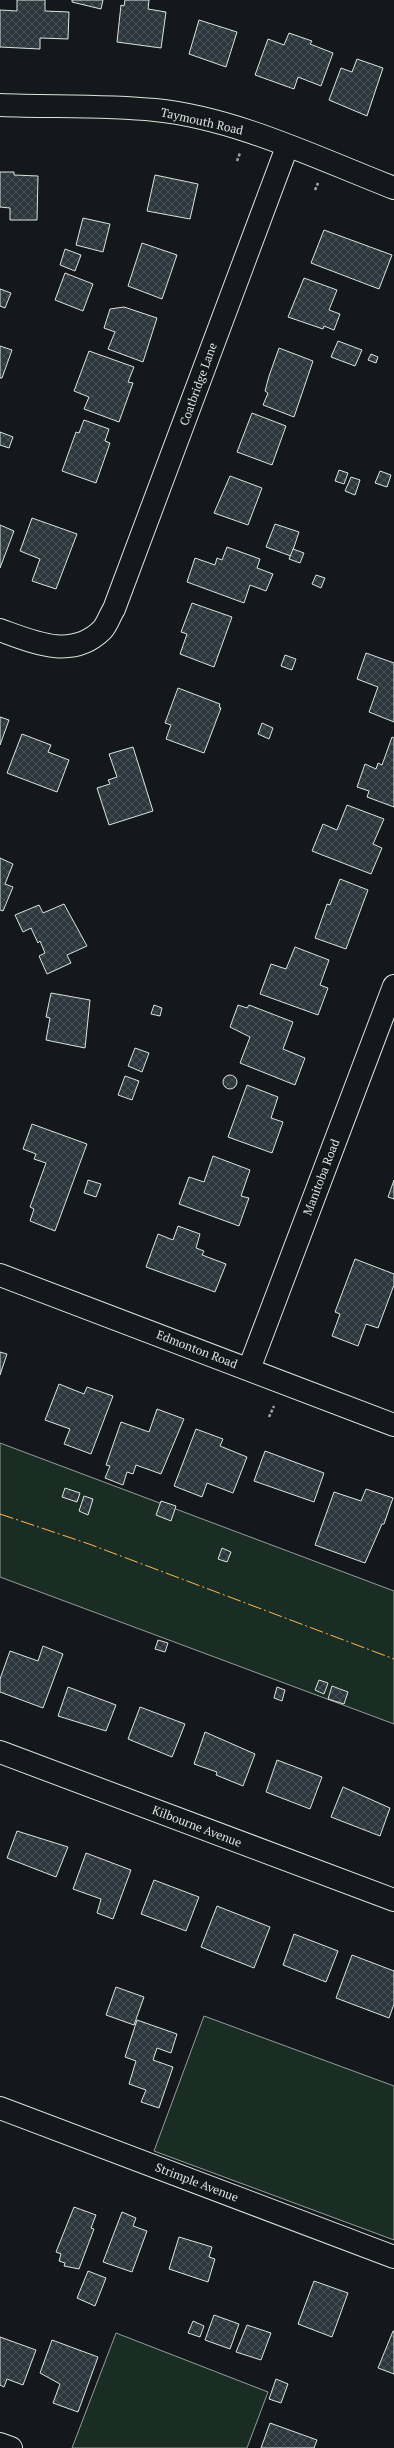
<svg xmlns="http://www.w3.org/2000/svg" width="394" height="2448" font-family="'PT Serif',serif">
  <defs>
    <pattern id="building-cross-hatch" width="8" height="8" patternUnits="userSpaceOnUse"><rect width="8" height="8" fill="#2c363c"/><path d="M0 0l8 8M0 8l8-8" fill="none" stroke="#4a5358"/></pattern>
  </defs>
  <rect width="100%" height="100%" fill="#14181c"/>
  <g fill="#1a2d24" stroke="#939e99">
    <polygon points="0,1443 394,1591 394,1724 0,1577"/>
    <polygon points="204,2016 394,2086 394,2240 154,2151"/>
    <polygon points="116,2333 268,2392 247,2448 72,2448"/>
  </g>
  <g fill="url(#building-cross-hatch)" stroke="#d8e6dc">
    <polygon points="17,0 45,0 45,11 69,12 68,39 40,38 40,49 0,47 0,10 17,11"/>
    <polygon points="72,0 103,0 101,9 72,2"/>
    <polygon points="125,0 149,0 148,9 166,12 161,48 117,42 121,5 124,6"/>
    <polygon points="199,20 237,32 226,67 189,54"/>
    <polygon points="289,33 312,41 310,44 333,53 321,86 298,77 294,89 255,75 268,39 284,45"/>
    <polygon points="357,59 383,68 367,116 329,100 341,68 352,72"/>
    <polygon points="0,172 14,172 14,175 38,176 37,220 10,220 10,208 0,207"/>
    <polygon points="155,175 198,184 190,219 147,211"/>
    <polygon points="83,218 110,224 103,252 76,245"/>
    <polygon points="324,230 392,255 379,289 311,263"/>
    <polygon points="142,243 177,255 162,299 128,286"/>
    <polygon points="65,249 81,255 75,271 60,265"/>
    <polygon points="65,273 93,284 83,311 55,300"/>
    <polygon points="304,278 337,290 329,310 340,314 334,330 324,326 323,329 288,317"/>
    <polygon points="0,289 11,293 5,308 0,306"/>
    <polygon points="124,307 157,318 143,362 108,349 115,332 104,328 110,309"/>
    <polygon points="338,341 362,350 355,366 331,357"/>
    <polygon points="0,346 12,350 2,378 0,378"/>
    <polygon points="279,348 313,361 294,417 263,405 268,393 265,391 269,376"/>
    <polygon points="89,351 134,367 128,382 133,383 119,422 84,409 89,397 74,391"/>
    <polygon points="371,354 378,357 376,363 368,360"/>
    <polygon points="252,413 286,426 272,465 237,452"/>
    <polygon points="84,420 109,429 105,441 110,443 96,483 62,471 76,432 79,433"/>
    <polygon points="0,432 13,437 9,448 0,445"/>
    <polygon points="339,470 348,473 344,484 335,481"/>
    <polygon points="380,471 391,475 387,487 375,483"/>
    <polygon points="230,476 262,488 248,525 214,513"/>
    <polygon points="351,477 360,480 355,495 345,491"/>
    <polygon points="32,518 77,534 56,589 32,581 40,559 20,551"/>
    <polygon points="275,524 299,532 291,556 266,547"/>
    <polygon points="0,525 14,531 0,568"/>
    <polygon points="227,547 260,559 257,568 273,574 266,591 250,585 244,603 187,582 195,558 215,565 217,558 222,560"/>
    <polygon points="293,549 304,553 300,563 289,559"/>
    <polygon points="316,575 325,578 321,588 312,584"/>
    <polygon points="192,603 232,617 214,667 180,654 187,634 181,632"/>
    <polygon points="366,653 394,663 394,722 369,712 378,687 357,679"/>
    <polygon points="285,655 296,659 292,670 281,666"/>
    <polygon points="178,688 220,704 219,707 221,708 204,753 166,739 171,725 165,723"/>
    <polygon points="0,717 9,720 0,745"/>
    <polygon points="262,723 273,728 269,739 258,734"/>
    <polygon points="22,734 51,745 48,752 69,760 57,792 7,773"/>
    <polygon points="392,737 394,738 394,807 367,797 369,791 357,787 365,764 376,769 378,763 382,765"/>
    <polygon points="133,747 153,811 109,825 97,788 110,784 108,780 117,777 109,754"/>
    <polygon points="347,805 384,819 373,844 382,848 371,874 312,851 323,824 337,830"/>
    <polygon points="0,858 13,864 5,884 13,887 3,911 0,910"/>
    <polygon points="340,879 368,890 346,949 315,938 327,904 330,905"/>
    <polygon points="64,904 87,946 67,955 71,963 47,974 39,956 45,953 40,941 38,943 31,928 23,932 15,915 39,905 43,913"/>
    <polygon points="295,947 329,960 320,985 328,988 318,1015 260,994 271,964 286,969"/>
    <polygon points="51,993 90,1000 85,1048 46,1040 50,1018 46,1017"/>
    <polygon points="154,1005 162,1008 160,1016 151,1014"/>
    <polygon points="238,1005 247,1008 249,1005 293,1022 283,1049 305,1058 295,1085 240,1063 250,1037 230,1027"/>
    <polygon points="135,1048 149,1053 142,1072 128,1066"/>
    <circle cx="230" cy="1082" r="7"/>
    <polygon points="125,1076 139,1081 132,1100 118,1095"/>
    <polygon points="247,1085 278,1097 271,1118 283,1122 272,1153 228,1137"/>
    <polygon points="32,1124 87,1144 55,1231 30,1221 34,1209 30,1207 46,1163 34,1159 36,1154 23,1149"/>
    <polygon points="213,1156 250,1170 241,1196 249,1198 239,1226 179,1204 189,1177 204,1182"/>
    <polygon points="88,1180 101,1184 96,1197 84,1193"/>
    <polygon points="394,1180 394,1199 388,1197"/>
    <polygon points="178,1226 200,1234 196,1248 204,1251 202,1255 226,1264 215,1292 146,1267 158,1234 173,1240"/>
    <polygon points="355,1259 394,1274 394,1285 378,1328 366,1324 358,1346 332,1336 340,1314 335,1312"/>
    <polygon points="0,1352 7,1354 0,1375"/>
    <polygon points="59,1384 84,1394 87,1387 113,1396 91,1454 64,1444 70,1429 45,1420"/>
    <polygon points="157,1409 184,1419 161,1474 136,1465 133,1474 127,1472 123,1485 105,1478 110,1466 106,1465 121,1422 149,1432"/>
    <polygon points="196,1429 223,1439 220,1446 247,1457 233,1493 207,1483 202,1497 174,1486"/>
    <polygon points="265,1451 324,1473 314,1502 254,1481"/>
    <polygon points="65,1488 80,1493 77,1502 62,1497"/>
    <polygon points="366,1489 393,1498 384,1524 382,1524 365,1563 315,1545 334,1492 361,1501"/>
    <polygon points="84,1496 93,1499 88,1515 79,1511"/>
    <polygon points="161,1501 176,1506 171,1521 156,1515"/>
    <polygon points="222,1548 231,1552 227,1562 218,1559"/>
    <polygon points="158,1640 168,1643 165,1652 155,1649"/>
    <polygon points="43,1646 63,1654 43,1708 0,1692 0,1679 10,1651 38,1661"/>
    <polygon points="319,1680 328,1683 324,1694 315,1690"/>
    <polygon points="332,1686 348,1692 344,1704 328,1699"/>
    <polygon points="68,1687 116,1705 106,1731 58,1716"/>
    <polygon points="277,1687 285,1690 282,1701 274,1698"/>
    <polygon points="140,1707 185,1724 172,1757 128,1739"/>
    <polygon points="205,1732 255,1754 243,1786 216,1775 217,1772 194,1764"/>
    <polygon points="277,1760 322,1777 310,1809 266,1792"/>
    <polygon points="343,1787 390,1808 380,1836 331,1817"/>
    <polygon points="17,1831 68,1847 56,1877 7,1858"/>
    <polygon points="86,1853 131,1870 113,1919 97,1913 101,1899 73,1889"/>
    <polygon points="154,1880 199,1897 186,1931 141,1914"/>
    <polygon points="217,1906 270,1927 254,1968 201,1947"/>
    <polygon points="294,1934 338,1951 326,1982 283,1965"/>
    <polygon points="352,1955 394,1971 394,2004 389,2018 336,1998"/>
    <polygon points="116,1987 144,1997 134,2025 106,2015"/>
    <polygon points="137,2020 177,2034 171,2053 157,2048 153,2060 173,2067 159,2108 141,2102 146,2090 129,2084 136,2061 125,2057"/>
    <polygon points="74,2207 96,2215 91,2228 94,2229 79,2269 64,2266 65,2263 59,2261 61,2254 56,2252"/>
    <polygon points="122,2212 136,2218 133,2226 147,2231 132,2272 103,2262"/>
    <polygon points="179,2237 212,2247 209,2257 215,2259 208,2282 169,2269"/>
    <polygon points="88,2271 106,2278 95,2306 77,2298"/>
    <polygon points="314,2281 348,2293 332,2337 298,2324"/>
    <polygon points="214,2315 239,2324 230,2349 205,2340"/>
    <polygon points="193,2321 204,2326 200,2337 188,2333"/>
    <polygon points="247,2325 271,2333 261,2360 236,2352"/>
    <polygon points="393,2331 394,2331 394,2374 378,2368"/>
    <polygon points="0,2337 36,2350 23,2385 7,2379 4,2387 0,2385"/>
    <polygon points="52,2340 98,2357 78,2412 53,2403 60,2384 40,2373"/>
    <polygon points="276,2379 288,2384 281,2403 269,2399"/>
    <polygon points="270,2423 317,2440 314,2448 261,2448"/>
  </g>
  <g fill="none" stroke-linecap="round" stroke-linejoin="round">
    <g stroke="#d8e6dc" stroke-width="24">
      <g id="minor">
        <path d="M0,105C51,107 104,105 155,110C236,118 319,159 394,188"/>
        <path d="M0,630C33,642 72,660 102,630C107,625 110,615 114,609L287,147"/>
        <polyline points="0,1275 394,1425"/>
        <polyline points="249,1369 394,986"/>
        <polyline points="0,1752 394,1900"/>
        <polyline points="0,2108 394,2257"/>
        <polyline points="0,2444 11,2448"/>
      </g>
    </g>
    <g stroke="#9da8a2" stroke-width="2.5" stroke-dasharray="3 2" stroke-linecap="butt">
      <polyline points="237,161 240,153"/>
      <polyline points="315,190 318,183"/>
      <polyline points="269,1417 274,1406"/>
    </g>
    <use href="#minor" stroke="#14181c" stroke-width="22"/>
    <polyline stroke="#ffb74d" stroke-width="1" stroke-dasharray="14 3 2 3" stroke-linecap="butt" points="0,1514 89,1544 394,1659"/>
  </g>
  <g text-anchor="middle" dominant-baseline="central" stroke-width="3" stroke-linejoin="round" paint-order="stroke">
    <g font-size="12" fill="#d8e6dc" stroke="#14181c">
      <text transform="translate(202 121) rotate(13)">Taymouth Road</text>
      <text transform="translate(198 384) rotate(-70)">Coatbridge Lane</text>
      <text transform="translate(321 1177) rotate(-69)">Manitoba Road</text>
      <text transform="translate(197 1349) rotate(21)">Edmonton Road</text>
      <text transform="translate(197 1826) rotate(21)">Kilbourne Avenue</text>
      <text transform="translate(197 2182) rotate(21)">Strimple Avenue</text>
    </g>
  </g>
</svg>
